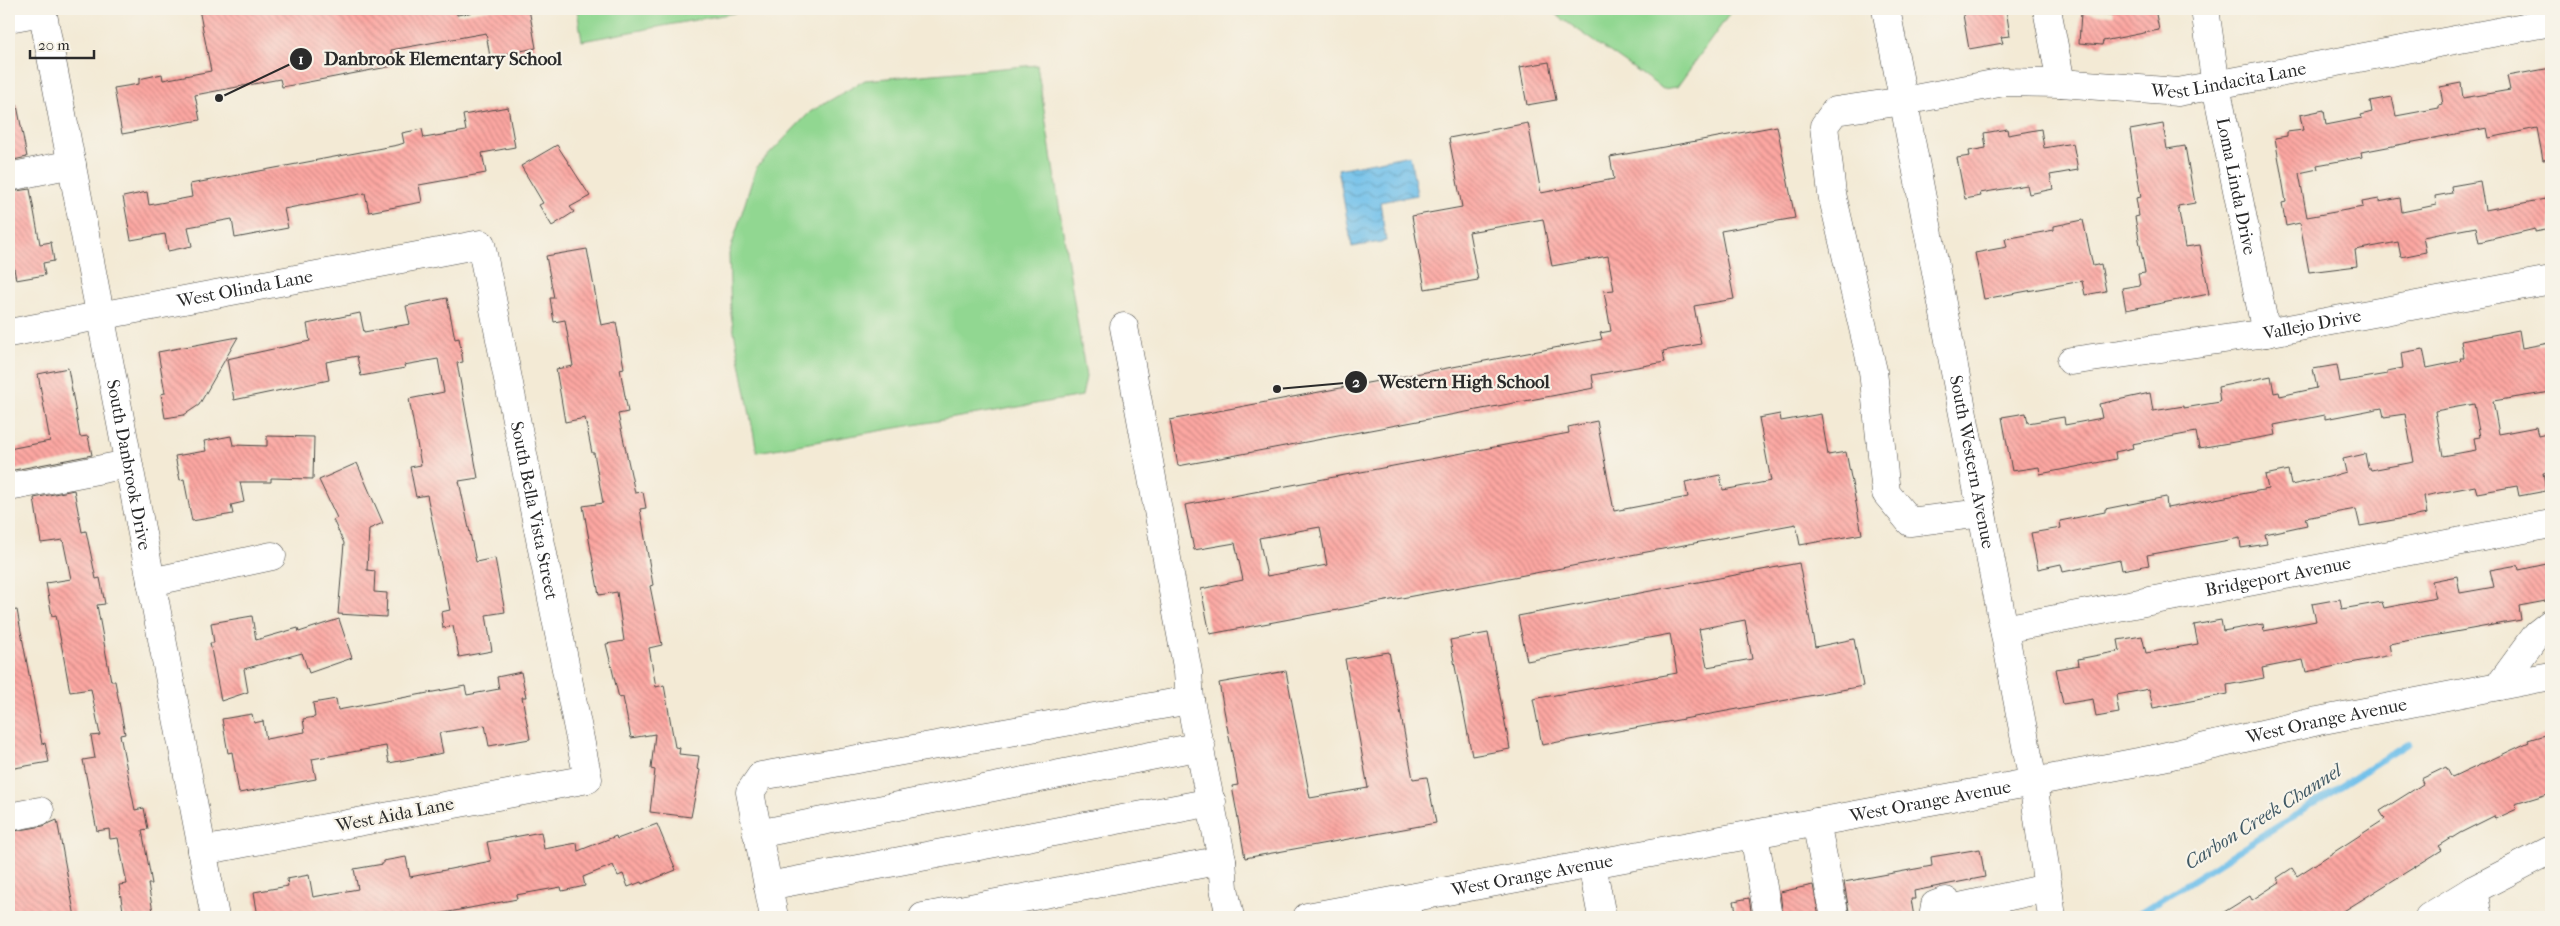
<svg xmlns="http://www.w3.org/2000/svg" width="2560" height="926" font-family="'IM FELL French Canon',serif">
  <defs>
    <pattern id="water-waves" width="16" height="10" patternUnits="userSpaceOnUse" patternTransform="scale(1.25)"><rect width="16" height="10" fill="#6fc0ea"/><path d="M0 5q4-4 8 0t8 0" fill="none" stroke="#5b9cbe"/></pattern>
    <pattern id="building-back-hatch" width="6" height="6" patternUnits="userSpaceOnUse" patternTransform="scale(1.25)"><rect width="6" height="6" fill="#fda7a2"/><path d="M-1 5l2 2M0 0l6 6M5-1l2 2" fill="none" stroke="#cd8884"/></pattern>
  </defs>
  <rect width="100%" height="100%" fill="#f7f3e8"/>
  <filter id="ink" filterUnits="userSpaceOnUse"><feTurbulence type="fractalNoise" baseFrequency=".02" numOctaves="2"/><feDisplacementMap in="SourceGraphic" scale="10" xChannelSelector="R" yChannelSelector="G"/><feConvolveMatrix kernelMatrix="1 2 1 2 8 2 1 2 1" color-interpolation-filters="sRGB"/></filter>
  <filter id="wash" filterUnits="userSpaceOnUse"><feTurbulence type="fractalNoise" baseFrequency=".0096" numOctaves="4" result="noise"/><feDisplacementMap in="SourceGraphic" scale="20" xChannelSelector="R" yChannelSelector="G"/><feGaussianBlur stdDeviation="1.12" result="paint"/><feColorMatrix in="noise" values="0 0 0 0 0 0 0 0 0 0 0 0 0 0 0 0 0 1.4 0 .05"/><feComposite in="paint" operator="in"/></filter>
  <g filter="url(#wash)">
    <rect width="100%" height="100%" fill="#f3ead5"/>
    <g fill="#91d791" stroke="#5e815e">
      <polygon points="577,9 755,9 582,41"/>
      <polygon points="1548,9 1733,9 1677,87 1663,89"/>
      <polygon points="1037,65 1086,377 1082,396 757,452 731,315 729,254 756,168 810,112 865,80"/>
    </g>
    <polygon fill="url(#water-waves)" stroke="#4d768a" points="1410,155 1417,195 1380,202 1386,241 1352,247 1338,169"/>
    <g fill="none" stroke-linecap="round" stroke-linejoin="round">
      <polyline stroke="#6fc0ea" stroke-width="6" points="2134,917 2409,743"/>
    </g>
    <g id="blocks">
      <g fill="url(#building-back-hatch)" fill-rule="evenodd">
        <polygon points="199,9 456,9 457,15 492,9 529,9 536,48 490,57 486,33 391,50 393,66 282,87 280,79 195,95 200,120 122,134 114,88 139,84 139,79 162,74 163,80 211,71"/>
        <polygon points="1962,9 2006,9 2010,36 2001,37 2003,43 1969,49"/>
        <polygon points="2113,9 2155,9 2159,30 2103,41 2102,45 2079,43 2081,13 2114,15"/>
        <polygon points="1549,62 1556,100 1527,105 1520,67"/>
        <polygon points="2551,68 2551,159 2543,160 2537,128 2489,138 2487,128 2361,152 2362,157 2317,165 2318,169 2299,173 2307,217 2363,207 2362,202 2379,199 2379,202 2400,198 2402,212 2436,205 2435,196 2452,193 2451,186 2480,181 2485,210 2551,198 2551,229 2535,232 2535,229 2479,242 2476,227 2423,237 2426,252 2401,257 2398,242 2355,250 2357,266 2309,272 2300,223 2286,226 2282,203 2286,202 2275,138 2287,136 2287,132 2303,130 2300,115 2324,110 2326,125 2362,118 2361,115 2372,112 2370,101 2392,97 2396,116 2439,108 2439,105 2443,104 2440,87 2461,83 2463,98 2510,90 2507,76"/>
        <polygon points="17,105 27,157 9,161 9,106"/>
        <polygon points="508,107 515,147 482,153 486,173 419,185 422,202 369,212 365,193 284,209 288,228 235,238 232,219 188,227 192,246 168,251 165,234 131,240 123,197 147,192 149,205 192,197 190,184 398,145 404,143 402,133 422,129 424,138 466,131 463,115"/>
        <polygon points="1528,123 1541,193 1614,179 1610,157 1777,126 1795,218 1721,231 1734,299 1694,306 1701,344 1663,351 1665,362 1592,375 1594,388 1178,466 1170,420 1602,339 1600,333 1611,331 1604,291 1614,290 1608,256 1552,266 1543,219 1469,232 1478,280 1425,289 1412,216 1462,207 1449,138"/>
        <polygon points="2163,124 2167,149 2185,146 2195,203 2178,206 2185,247 2200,245 2209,294 2126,310 2122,288 2140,285 2138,274 2145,273 2135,217 2139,216 2136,198 2141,197 2130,130"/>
        <polygon points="2007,129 2008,135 2041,129 2044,148 2073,143 2078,170 2050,175 2053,189 2029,194 2027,185 1980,193 1981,196 1965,199 1957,158 1970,156 1969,151 1986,148 1984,133"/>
        <polygon points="557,145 590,196 570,207 574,212 552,226 539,205 543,203 521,166"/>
        <polygon points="30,189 40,244 51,242 54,261 43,263 45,275 16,280 9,240 9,192"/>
        <polygon points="2083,220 2093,266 2101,264 2106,291 2085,295 2082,281 1984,299 1975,253 2007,247 2005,239 2054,230 2054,226"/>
        <polygon points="587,249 601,325 616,322 624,368 620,369 628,412 618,414 635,493 643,492 646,508 640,509 653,585 650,586 662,645 649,648 656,687 664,685 675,747 680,748 679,754 699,756 697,769 700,770 691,817 650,812 655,770 651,769 655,734 631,738 623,697 619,698 606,644 624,641 617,592 599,595 583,506 603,503 594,453 592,453 585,418 565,422 561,398 556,369 573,366 565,320 554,322 550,298 554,298 546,256"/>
        <polygon points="447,298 455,339 459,338 463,362 457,363 478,478 459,481 476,562 495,558 505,612 486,615 492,651 459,657 453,626 443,628 441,612 450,610 427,495 416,497 410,467 421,465 409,399 444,392 438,359 404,365 405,368 361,376 357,356 326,362 329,380 234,400 227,359 310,341 307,324 360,313 364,332 410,324 406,306"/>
        <path d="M2519,330L2522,348L2549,343L2551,392L2493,401L2499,434L2536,427L2538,436L2551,433V472L2543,473L2546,491L2519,496L2517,486L2477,493L2475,486L2424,496L2427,514L2360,526L2356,509L2305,518L2307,525L2265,534L2267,544L2241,548L2240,538L2147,555L2149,565L2122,570L2120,560L2063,572L2061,564L2038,569L2031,533L2061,528L2060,521L2105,512V509L2166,497L2167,508L2268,489L2265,475L2288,470L2291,485L2329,477L2346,472L2343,459L2365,454L2368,468H2370L2371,470L2414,462L2405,414L2384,417L2382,408L2325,419V415L2274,425L2276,435L2199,448L2196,432L2132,444L2133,448L2115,452L2116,459L2040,474L2039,467L2012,471L2002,417L2026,413L2028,423L2064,417L2065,425L2102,418L2099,404L2150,393L2153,411L2184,406V408L2220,402L2218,387L2271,376L2274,393L2279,392L2280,396L2317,388L2313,369L2337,365L2340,382L2387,374V371L2403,368L2401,353L2423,349L2427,368L2461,361L2460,358H2464L2461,341ZM2474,404L2480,437L2474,438L2476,450L2443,456L2435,411Z"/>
        <polygon points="238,337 199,405 184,415 165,418 161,394 165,393 158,352"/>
        <polygon points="68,368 80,437 88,436 92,455 9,471 9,449 50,441 38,374"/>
        <path d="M1780,414L1781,421L1821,414L1828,455L1846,452L1862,534L1800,545L1796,524L1210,634L1201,589L1243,580L1235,543L1194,550L1185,505L1569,433L1568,427L1597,421L1614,511L1688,497L1685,482L1720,475L1723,490L1771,481L1759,418ZM1320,527L1327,565L1267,576L1259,538Z"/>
        <polygon points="231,436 233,445 267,446 267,436 314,437 313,479 271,478 271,482 240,482 244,502 231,505 233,514 192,521 184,479 180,480 175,456 206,451 204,441"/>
        <polygon points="357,463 383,523 369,529 367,570 375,571 374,592 387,593 386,617 338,614 344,543 333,520 337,518 319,480"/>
        <polygon points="74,490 82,532 86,531 96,579 100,578 105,604 97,605 111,681 115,681 125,734 120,735 135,810 144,808 148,829 142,830 152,884 148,884 154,917 124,917 119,885 127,884 118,838 110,839 109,829 97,831 83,760 95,758 91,736 100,735 91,689 70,692 56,615 52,616 46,583 71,579 63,540 41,543 34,498"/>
        <path d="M1799,563L1815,647L1854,639L1863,686L1542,745L1533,699L1677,673L1670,634L1527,661L1518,616ZM1745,620L1752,659L1707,667L1699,629Z"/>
        <polygon points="2551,563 2551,600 2519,606 2521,620 2389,644 2391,655 2306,672 2303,660 2262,668 2264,678 2227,685 2228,694 2153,708 2149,689 2116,695 2119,713 2096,717 2093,699 2063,704 2056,669 2079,665 2078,659 2120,651 2118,640 2142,636 2146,653 2198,644 2194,625 2221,620 2223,631 2263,624 2264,631 2316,621 2312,604 2340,599 2342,609 2382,602 2384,608 2436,598 2432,581 2457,576 2460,593 2494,587 2490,570 2518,565 2519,570"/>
        <polygon points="17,610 42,744 45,743 49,762 9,769 9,611"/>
        <polygon points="252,616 256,640 298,628 299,632 339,619 352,658 309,673 302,653 244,669 248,692 221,701 210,643 214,643 211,623"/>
        <polygon points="1488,633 1510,749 1472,756 1450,640"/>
        <polygon points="1389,652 1413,779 1427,777 1436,823 1245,858 1232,786 1238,785 1219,683 1286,671 1310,798 1368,788 1345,659"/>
        <polygon points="521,672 526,697 522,697 530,739 489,746 485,725 439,733 443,753 389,763 386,746 312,759 316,779 239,793 232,752 228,753 222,719 252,714 254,723 263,721 266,739 305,732 303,719 315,717 313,703 336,699 338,710 465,686 467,695 499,689 497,677"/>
        <polygon points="2551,733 2551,793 2515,804 2517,809 2495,819 2494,816 2460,833 2439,846 2442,850 2334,917 2216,917 2250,896 2252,900 2280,882 2277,878 2292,868 2297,876 2385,819 2380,811 2423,784 2421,779 2446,767 2452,778 2529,742 2528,740"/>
        <polygon points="57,820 75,917 9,917 9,832 43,826"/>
        <polygon points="657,824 676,870 642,884 641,882 628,887 623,874 618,876 613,865 583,877 585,886 562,891 561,887 516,895 517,899 428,916 428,914 408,917 258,917 254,892 288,886 287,879 309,875 313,897 358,889 354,869 383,864 383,861 406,857 410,877 491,861 487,842 541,832 544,849 577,843 578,851 616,836 617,839"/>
        <polygon points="1980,849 1985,877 1914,891 1915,899 1911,899 1914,917 1850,917 1844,882 1932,866 1931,857"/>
        <polygon points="1813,885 1819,917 1783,917 1780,892"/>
        <polygon points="1749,898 1752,917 1737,917 1734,901"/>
      </g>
    </g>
  </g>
  <g filter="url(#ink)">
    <use href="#blocks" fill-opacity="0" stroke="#494844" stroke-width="1"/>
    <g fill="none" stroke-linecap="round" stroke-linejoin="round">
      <g stroke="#494844" stroke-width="29">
        <g id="minor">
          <path id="s1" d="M42,9L215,917"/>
          <path id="s2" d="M1886,9L2033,782L2052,917"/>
          <polyline points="2047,9 2061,83"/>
          <path id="s3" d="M2205,9L2216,86L2266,333"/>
          <polyline points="9,18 42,12"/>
          <polyline points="9,177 72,164"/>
          <polyline points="1124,327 1188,672 1190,700"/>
          <path id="s4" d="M9,333L481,244L588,779L202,851"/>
          <path id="s5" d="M2071,361L2266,333L2551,280"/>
          <polyline points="9,487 128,464"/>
          <path id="s6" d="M1982,513L1910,522L1886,493L1873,371L1832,194L1824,126L1835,111L1904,101L2004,82L2061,83L2178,92L2551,22"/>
          <polyline points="151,582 272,556"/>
          <path id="s7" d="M2004,629L2551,524"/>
          <polyline points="2499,686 2537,634 2551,623"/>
          <path id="s8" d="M2033,782L2154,759L2318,721L2551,676"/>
          <polyline points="9,817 40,811"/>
          <polyline points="1816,822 1835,917"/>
          <polyline points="757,834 1201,746"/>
          <polyline points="1754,834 1768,917"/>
          <polyline points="1592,864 1602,917"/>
          <polyline points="768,886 1212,802"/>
          <polyline points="2473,890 2478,917"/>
          <polyline points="1404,899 1408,917"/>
          <polyline points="1955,908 2047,888"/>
          <polyline points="774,917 750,792 761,776 1190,700 1222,860 1224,888 1230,917"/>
          <polyline points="923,917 1222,860"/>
          <polyline points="1933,917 1935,905 1946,901 1955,908 1955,917"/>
          <polyline points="2429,917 2473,890 2551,850"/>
        </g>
      </g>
      <g stroke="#494844" stroke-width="29">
        <g id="major">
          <path id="s9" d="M1307,917L2033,782"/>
        </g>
      </g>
      <use href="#minor" stroke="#fff" stroke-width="28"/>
      <use href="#major" stroke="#fff" stroke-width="28"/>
    </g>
  </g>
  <g text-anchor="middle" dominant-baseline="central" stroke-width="4.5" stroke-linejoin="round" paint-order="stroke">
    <g font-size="18" fill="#2b2b2b" stroke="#f7f3e8">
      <text stroke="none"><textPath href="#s6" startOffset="899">West Lindacita Lane</textPath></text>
      <text stroke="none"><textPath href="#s3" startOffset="180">Loma Linda Drive</textPath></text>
      <text stroke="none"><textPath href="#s4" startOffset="240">West Olinda Lane</textPath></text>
      <text stroke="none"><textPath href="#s5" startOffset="244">Vallejo Drive</textPath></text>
      <text stroke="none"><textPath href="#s2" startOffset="461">South Western Avenue</textPath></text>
      <text stroke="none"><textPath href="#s1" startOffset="464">South Danbrook Drive</textPath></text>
      <text stroke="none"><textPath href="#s4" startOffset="752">South Bella Vista Street</textPath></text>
      <text stroke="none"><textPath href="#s7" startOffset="279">Bridgeport Avenue</textPath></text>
      <text stroke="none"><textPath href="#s8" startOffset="300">West Orange Avenue</textPath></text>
      <text stroke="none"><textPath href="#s9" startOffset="634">West Orange Avenue</textPath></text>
      <text transform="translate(395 815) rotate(-11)">West Aida Lane</text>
      <text stroke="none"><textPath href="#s9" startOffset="229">West Orange Avenue</textPath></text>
    </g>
    <g font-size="19" font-style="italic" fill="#3f5864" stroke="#f7f3e8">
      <text transform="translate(2263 817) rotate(-32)">Carbon Creek Channel</text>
    </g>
  </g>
  <path fill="none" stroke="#2b2b2b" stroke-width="2" d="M219 98L301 59M1277 389L1356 382"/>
  <g fill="#2b2b2b" stroke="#f7f3e8" stroke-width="2">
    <circle cx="219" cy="98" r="5"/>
    <circle cx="1277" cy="389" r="5"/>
    <circle cx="301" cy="59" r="12"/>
    <circle cx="1356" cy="382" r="12"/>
  </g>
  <g font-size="15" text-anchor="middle" font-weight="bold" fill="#fff">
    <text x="301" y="64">1</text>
    <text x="1356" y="387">2</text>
  </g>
  <g font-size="19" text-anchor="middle" font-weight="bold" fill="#2b2b2b" stroke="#f7f3e8" stroke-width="4.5" stroke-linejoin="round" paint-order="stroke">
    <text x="443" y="65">Danbrook Elementary School</text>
    <text x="1464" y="388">Western High School</text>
  </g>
  <rect width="2560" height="926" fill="none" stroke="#f7f3e8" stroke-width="30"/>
  <path d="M30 50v8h64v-8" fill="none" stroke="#2b2b2b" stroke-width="2.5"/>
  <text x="38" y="50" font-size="15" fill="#2b2b2b" stroke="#f7f3e8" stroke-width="4" paint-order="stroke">20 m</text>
</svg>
